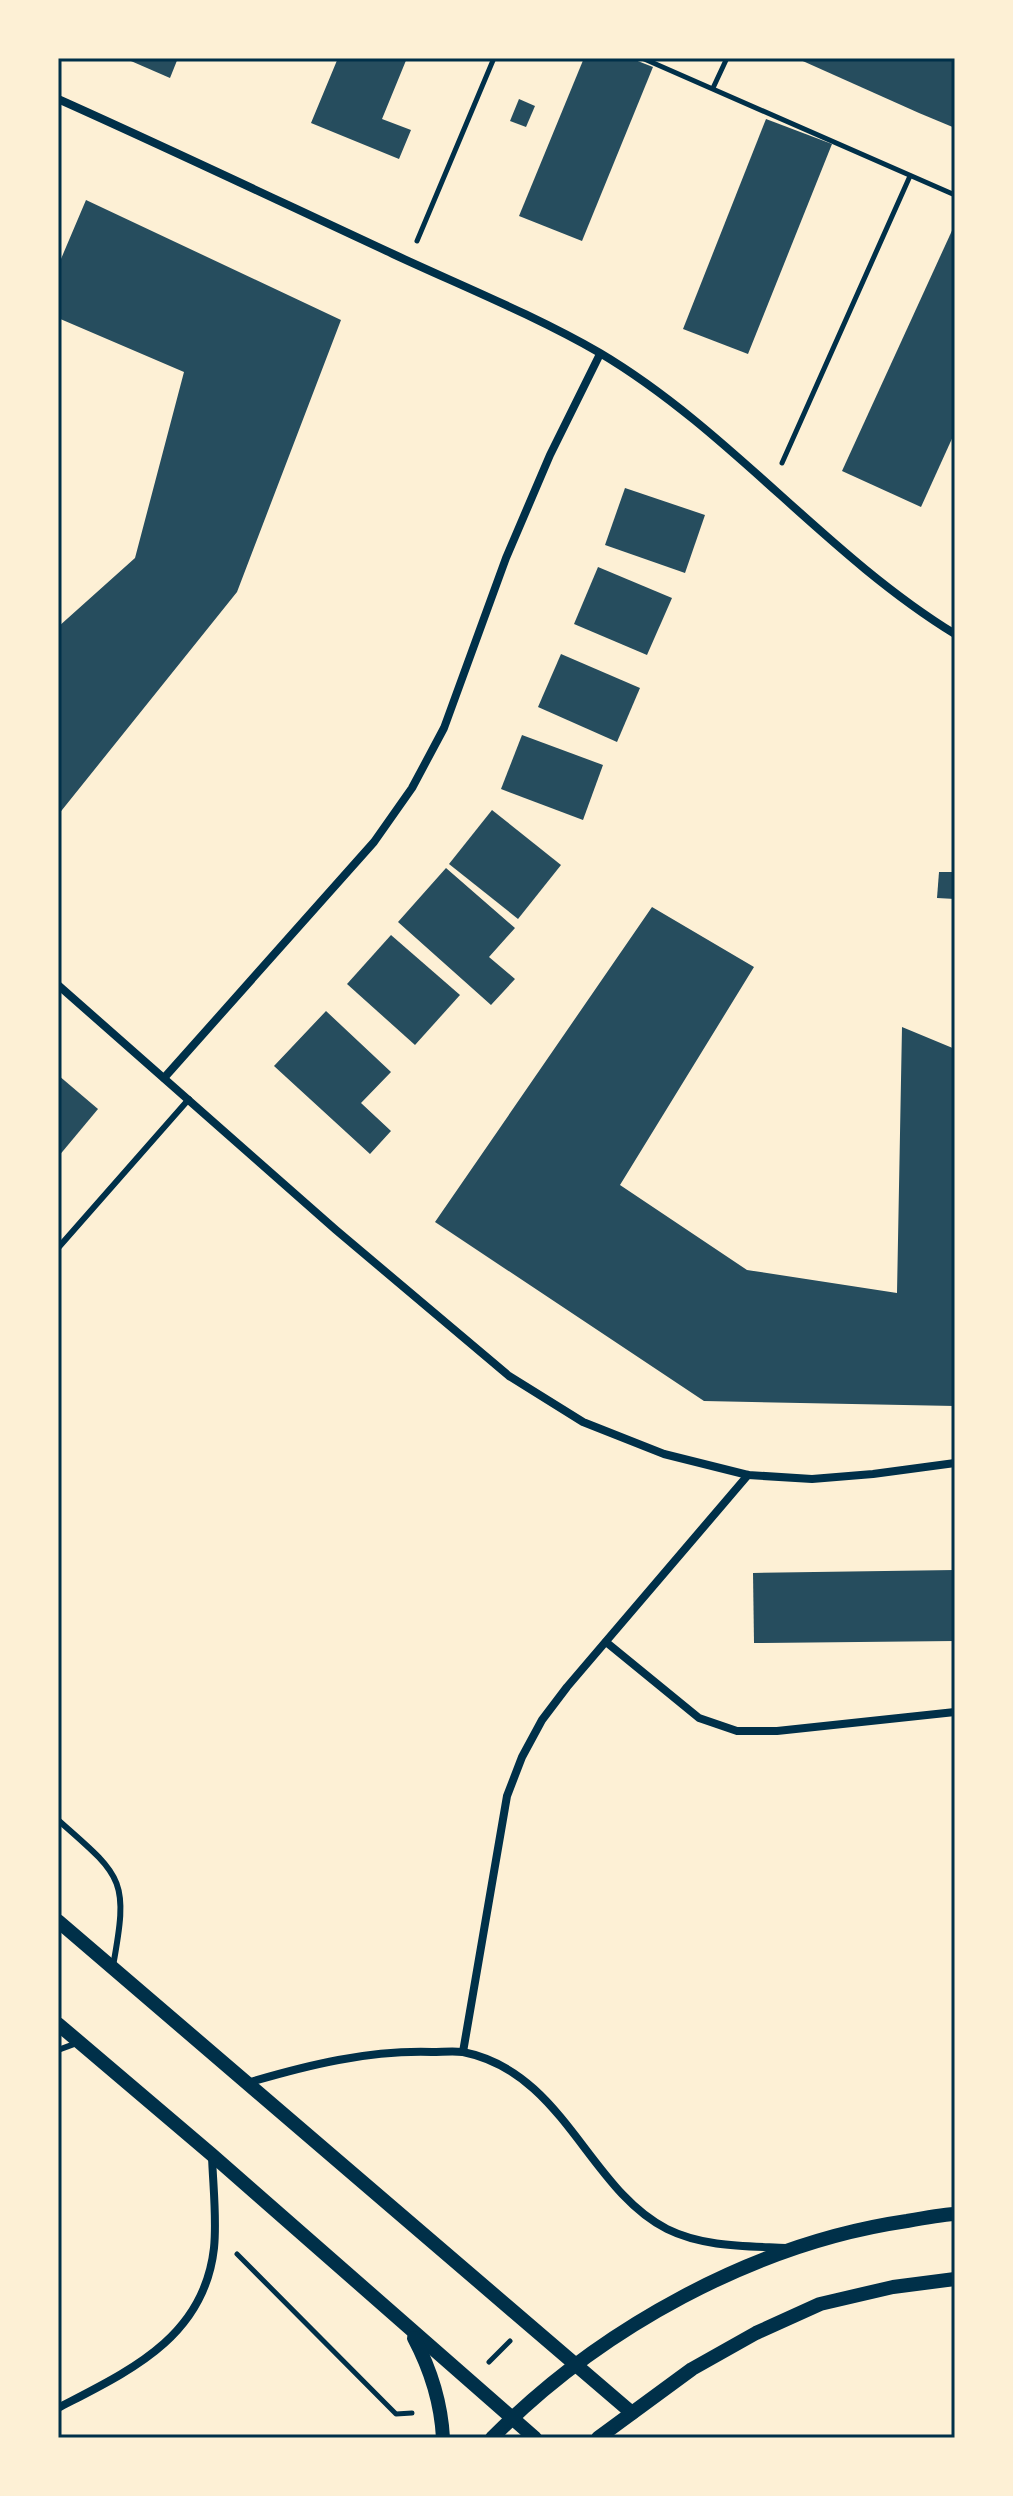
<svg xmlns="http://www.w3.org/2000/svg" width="1013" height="2496" font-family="'Zilla Slab',serif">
  <rect width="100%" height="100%" fill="#fdf0d5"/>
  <g fill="#264d5e">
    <polygon points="124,58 178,58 170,78"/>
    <polygon points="338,58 407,58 382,119 411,130 399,159 311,123"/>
    <polygon points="584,58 630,58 653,67 582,241 519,216"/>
    <polygon points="796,58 955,58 955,128 919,113"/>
    <polygon points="519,99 535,106 526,127 510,121"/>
    <polygon points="766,119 832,144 748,354 683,329"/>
    <polygon points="86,200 341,320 237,592 58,815 58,627 135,558 184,372 58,318 58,266"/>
    <polygon points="955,224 955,432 921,507 842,471"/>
    <polygon points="625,488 705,515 685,573 605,545"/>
    <polygon points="598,567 672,598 647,655 574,624"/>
    <polygon points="561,654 640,688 617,742 538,707"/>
    <polygon points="522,735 603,765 583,820 501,789"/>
    <polygon points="492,810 561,865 518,919 449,864"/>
    <polygon points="446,868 515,928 489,957 515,979 491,1005 398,922"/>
    <polygon points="939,872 955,872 955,899 937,898"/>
    <polygon points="652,907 754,967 620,1185 747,1270 897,1293 902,1027 955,1049 955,1406 704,1401 435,1222"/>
    <polygon points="391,935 460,995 415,1045 347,984"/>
    <polygon points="326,1011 391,1072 361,1103 391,1131 370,1154 274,1066"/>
    <polygon points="58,1075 98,1109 58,1157"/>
    <polygon points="955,1570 955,1641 754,1643 753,1573"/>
  </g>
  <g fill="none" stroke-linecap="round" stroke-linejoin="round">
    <g stroke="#003049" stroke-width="5">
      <polyline points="642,58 955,195"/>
      <polyline points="713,88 727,58"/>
      <polyline points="417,241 494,58"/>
      <polyline points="782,463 910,176"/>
      <polyline points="237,2254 396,2414 412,2413"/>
      <polyline points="489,2362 510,2341"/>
    </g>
    <g stroke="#003049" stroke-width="6">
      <polyline points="58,1248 189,1099"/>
      <path d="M58,1820C123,1877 129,1879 113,1966"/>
      <polyline points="58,2050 77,2043"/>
    </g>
    <g stroke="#003049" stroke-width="8">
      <path d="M58,99C170,149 281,202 393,254C462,286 534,315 600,353C731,431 826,555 955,634"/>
      <polyline points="58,985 336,1230 509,1376 583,1422 664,1454 748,1475 812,1479 873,1474 955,1463"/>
      <polyline points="164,1078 374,842 412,788 444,728 506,558 550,455 600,354"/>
      <polyline points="606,1642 699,1718 737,1731 777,1731 955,1712"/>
      <polyline points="463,2052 507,1796 522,1757 542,1720 567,1687 748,1475"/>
      <path d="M247,2083C308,2065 368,2050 432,2052C442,2052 453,2051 463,2052C564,2072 588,2189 667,2229C703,2247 746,2246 786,2248"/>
      <path d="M58,2408C129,2371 204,2338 214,2248C217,2218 213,2186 212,2156"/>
    </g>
    <g stroke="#003049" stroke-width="14">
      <polyline points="58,1921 632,2413"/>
      <polyline points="58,2024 211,2154 535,2438"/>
      <path d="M414,2338C431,2370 441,2401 443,2438"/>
      <path d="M492,2438C599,2329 755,2243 907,2221C923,2218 939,2215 955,2214"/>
      <polyline points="598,2438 692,2369 756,2333 820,2304 893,2287 955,2279"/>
    </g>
  </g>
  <rect width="1013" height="2496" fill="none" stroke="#fdf0d5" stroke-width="120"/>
  <rect x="60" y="60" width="893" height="2376" fill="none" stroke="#003049" stroke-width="3"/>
</svg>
